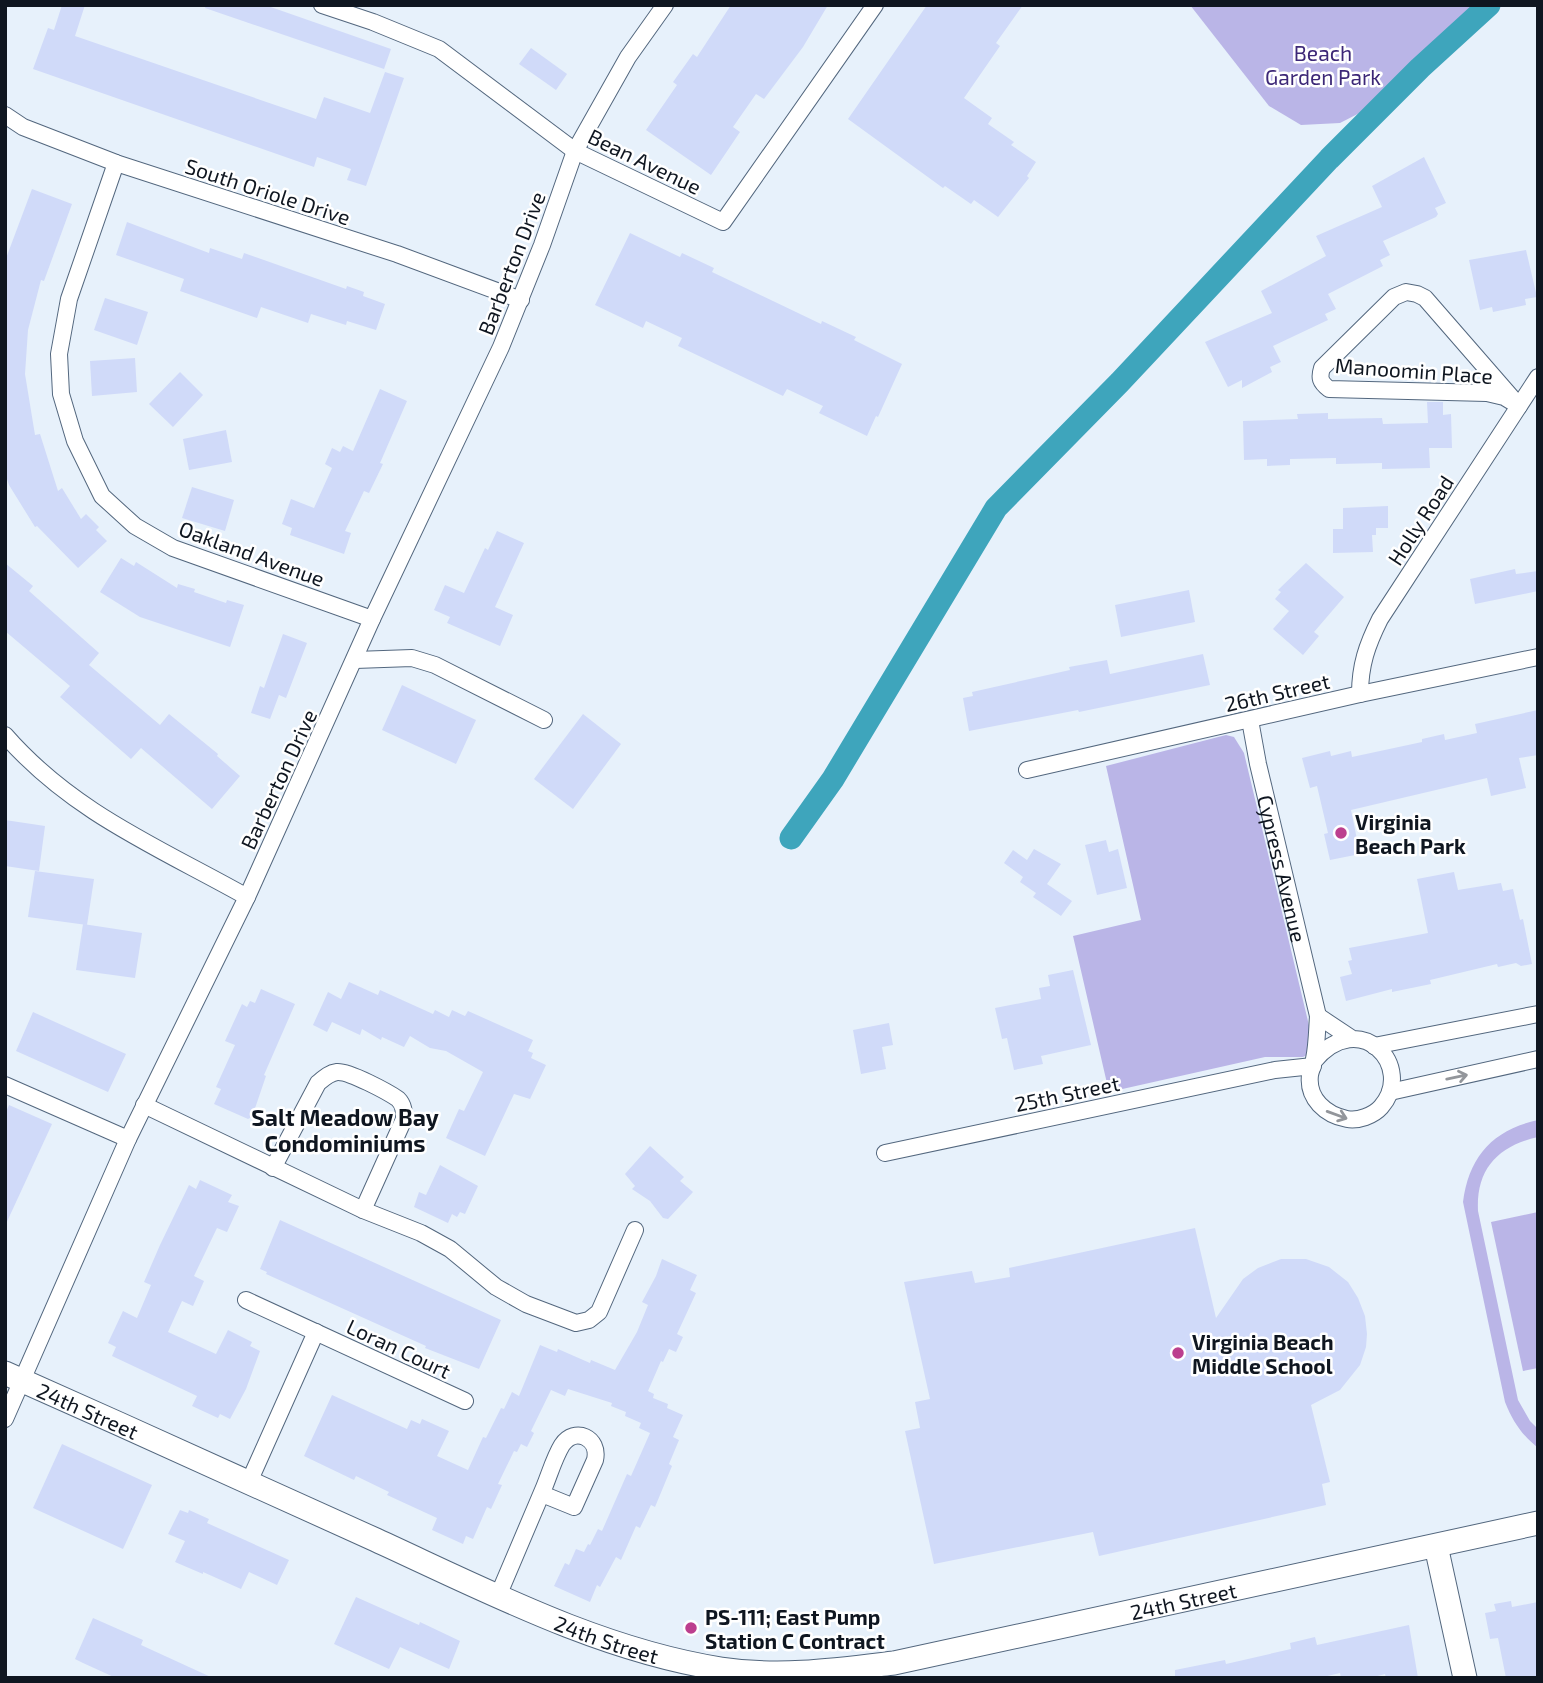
<svg xmlns="http://www.w3.org/2000/svg" width="1543" height="1683" font-family="'Exo 2',sans-serif">
  <rect width="100%" height="100%" fill="#e7f1fb"/>
  <g fill="#bab5e7">
    <polygon points="1190,5 1481,5 1381,102 1340,123 1301,125 1269,106"/>
    <polygon points="1226,735 1234,737 1244,753 1312,1038 1309,1054 1303,1057 1265,1057 1109,1092 1073,936 1141,920 1106,766"/>
    <path d="M1538,1120V1137C1498,1146 1476,1169 1478,1211L1518,1400L1530,1421L1538,1429V1448C1522,1435 1513,1422 1505,1402L1463,1202C1469,1156 1493,1130 1538,1120Z"/>
    <polygon points="1538,1212 1538,1368 1523,1371 1491,1222"/>
  </g>
  <g fill="none" stroke-linecap="round" stroke-linejoin="round">
    <polyline stroke="#3ea5bc" stroke-width="23" points="791,838 833,779 996,508 1120,382 1329,159 1420,68 1489,5"/>
  </g>
  <g fill="#d0daf9">
    <polygon points="62,5 85,5 75,36 316,119 324,97 370,113 385,72 404,78 366,186 347,180 351,169 317,157 314,167 33,69 48,28 54,30"/>
    <polygon points="206,5 265,5 391,49 384,69 205,8"/>
    <polygon points="731,5 828,5 803,47 764,99 756,94 733,127 740,132 711,175 646,130 677,85 673,82 693,54 697,57"/>
    <polygon points="927,5 1023,5 996,43 1000,46 964,98 992,118 988,124 1014,142 1011,145 1036,162 1027,176 1029,178 998,217 974,200 971,204 945,186 943,188 848,119"/>
    <polygon points="531,48 567,74 556,90 519,64"/>
    <polygon points="1424,157 1446,203 1435,208 1438,214 1436,217 1383,241 1390,255 1380,260 1383,266 1328,294 1336,309 1325,314 1328,320 1273,346 1281,362 1270,367 1272,372 1242,388 1242,380 1228,387 1205,342 1272,313 1261,291 1326,256 1316,236 1382,207 1372,186"/>
    <polygon points="32,189 72,204 44,281 41,280 28,330 25,374 35,435 40,434 58,491 62,488 81,519 86,514 99,527 96,530 107,541 78,568 37,526 35,527 9,485 5,473 5,261"/>
    <polygon points="127,222 209,253 210,248 242,259 244,253 346,289 347,286 364,292 363,296 385,304 376,330 347,321 346,325 311,314 308,323 261,307 257,318 180,291 184,279 116,255"/>
    <polygon points="630,233 680,257 682,253 714,268 712,272 821,324 822,321 856,337 854,340 902,364 878,417 876,416 867,436 819,413 823,406 787,389 783,396 678,346 682,338 646,321 643,328 595,305"/>
    <polygon points="1526,250 1537,297 1525,299 1526,305 1493,312 1492,307 1480,310 1469,260"/>
    <polygon points="105,298 148,312 137,345 94,330"/>
    <polygon points="135,358 137,392 92,396 90,361"/>
    <polygon points="180,372 203,395 173,427 149,404"/>
    <polygon points="380,389 407,401 380,463 383,464 369,493 364,491 345,531 351,533 344,554 290,535 292,528 282,524 291,499 314,508 332,468 325,464 332,448 340,452 343,446 353,451"/>
    <polygon points="1427,402 1443,402 1443,415 1451,414 1452,448 1429,448 1430,468 1382,469 1382,463 1336,464 1336,458 1290,459 1290,465 1267,466 1267,459 1244,460 1243,421 1298,419 1297,414 1328,413 1328,419 1382,418 1383,424 1428,423"/>
    <polygon points="226,430 232,462 189,470 183,439"/>
    <polygon points="192,487 234,500 225,531 182,518"/>
    <polygon points="1388,506 1388,528 1376,528 1376,535 1372,535 1373,552 1333,553 1333,529 1343,529 1343,508"/>
    <polygon points="497,531 524,543 495,607 513,615 500,646 447,623 450,617 434,610 445,585 464,593 485,548 488,550"/>
    <polygon points="121,558 134,566 136,562 177,588 178,584 195,589 194,592 226,603 227,600 244,605 230,647 140,617 100,592"/>
    <polygon points="5,563 33,586 29,591 99,653 89,665 160,725 169,714 218,754 217,756 240,776 212,809 141,748 131,759 60,697 70,686 5,631"/>
    <polygon points="1306,563 1344,597 1314,632 1319,636 1303,655 1273,629 1289,611 1275,599 1281,592 1278,590"/>
    <polygon points="1515,569 1516,574 1538,571 1538,591 1475,604 1470,579"/>
    <polygon points="1189,590 1195,622 1121,637 1115,605"/>
    <polygon points="283,634 307,643 286,698 279,695 270,719 251,713 260,686 264,688"/>
    <polygon points="1203,654 1210,685 1079,712 1078,710 969,731 963,698 973,696 972,692 1070,670 1069,667 1107,660 1110,674"/>
    <polygon points="402,685 476,720 456,764 382,730"/>
    <polygon points="1538,710 1538,755 1519,758 1526,788 1491,796 1487,778 1351,810 1360,854 1330,860 1324,834 1328,833 1317,786 1310,788 1302,758 1330,751 1331,756 1351,751 1352,757 1422,742 1422,739 1444,734 1445,740 1477,733 1475,724"/>
    <polygon points="583,714 621,744 573,809 534,779"/>
    <polygon points="5,820 45,826 39,871 5,866"/>
    <polygon points="1106,840 1109,852 1118,849 1127,888 1097,895 1085,845"/>
    <polygon points="1034,849 1061,864 1047,884 1072,901 1061,916 1033,897 1036,893 1020,882 1023,877 1004,863 1013,850 1027,860"/>
    <polygon points="35,871 94,879 87,925 28,917"/>
    <polygon points="1454,872 1458,890 1501,883 1503,891 1513,889 1520,920 1523,919 1532,964 1521,966 1516,963 1498,967 1497,964 1430,980 1431,984 1392,992 1392,989 1346,1001 1340,977 1352,974 1348,961 1352,960 1349,948 1428,933 1417,879"/>
    <polygon points="83,924 142,933 135,978 76,970"/>
    <polygon points="1073,970 1091,1045 1041,1056 1043,1064 1014,1070 1007,1038 1002,1039 995,1008 1041,999 1039,988 1050,986 1048,975"/>
    <polygon points="349,982 378,995 380,990 433,1014 435,1010 449,1017 452,1010 465,1016 468,1011 533,1040 528,1051 533,1053 531,1058 546,1065 530,1099 514,1094 485,1156 446,1138 459,1109 464,1111 483,1072 446,1051 430,1048 410,1036 404,1047 382,1037 381,1040 362,1029 360,1035 332,1022 327,1032 313,1025 328,992 341,999"/>
    <polygon points="261,989 295,1004 264,1075 266,1076 252,1117 248,1119 214,1104 221,1089 216,1087 235,1045 225,1041 242,1004 247,1007 250,1001 255,1003"/>
    <polygon points="33,1012 126,1054 108,1092 16,1051"/>
    <polygon points="889,1023 893,1045 882,1047 886,1069 861,1074 853,1030"/>
    <polygon points="9,1105 52,1124 5,1226 5,1114"/>
    <polygon points="650,1146 684,1177 680,1181 693,1192 668,1219 663,1218 650,1201 632,1189 635,1186 625,1174"/>
    <polygon points="440,1165 478,1186 465,1214 460,1212 457,1217 452,1214 448,1223 414,1207 419,1192 426,1195"/>
    <polygon points="200,1180 232,1195 228,1202 239,1206 227,1232 217,1228 194,1276 204,1281 193,1306 182,1301 168,1332 216,1354 228,1330 252,1342 250,1346 260,1351 246,1389 230,1419 220,1414 218,1418 192,1406 197,1396 112,1356 116,1347 108,1343 123,1311 137,1318 151,1285 144,1282 160,1245 189,1185 196,1189"/>
    <polygon points="280,1220 501,1320 479,1369 425,1348 426,1346 266,1274 267,1272 260,1269"/>
    <polygon points="1195,1228 1216,1318 1243,1279 1258,1268 1281,1259 1306,1259 1329,1267 1348,1282 1358,1298 1365,1316 1367,1334 1366,1347 1360,1365 1340,1390 1311,1405 1330,1482 1322,1484 1326,1505 1099,1556 1093,1532 934,1564 905,1431 920,1428 915,1402 930,1399 904,1282 972,1271 975,1283 1010,1277 1009,1268"/>
    <polygon points="662,1259 697,1275 690,1290 696,1293 677,1334 683,1337 676,1352 669,1349 663,1362 661,1361 648,1391 654,1394 653,1398 668,1404 667,1408 683,1415 673,1437 679,1440 669,1464 672,1466 655,1507 651,1505 640,1528 636,1526 621,1560 616,1557 600,1587 597,1585 590,1602 554,1586 565,1563 569,1565 576,1549 584,1552 588,1544 590,1545 598,1529 602,1531 627,1474 631,1476 650,1433 639,1428 641,1423 625,1416 626,1412 611,1406 612,1403 568,1389 565,1396 551,1390 531,1431 534,1433 527,1447 521,1444 517,1452 514,1451 498,1484 502,1485 491,1509 487,1507 473,1539 466,1536 463,1544 432,1530 437,1518 387,1495 389,1492 356,1476 354,1480 304,1456 332,1395 407,1429 411,1420 420,1424 422,1419 449,1431 437,1456 468,1470 483,1437 486,1438 501,1408 504,1409 512,1392 519,1396 540,1345 557,1352 558,1349 590,1363 591,1360 615,1370 637,1332 648,1305 642,1302 656,1276"/>
    <polygon points="62,1444 152,1485 123,1549 33,1508"/>
    <polygon points="180,1510 188,1513 189,1510 209,1519 207,1523 289,1560 277,1585 249,1572 241,1589 203,1572 203,1574 175,1562 185,1541 168,1534"/>
    <polygon points="356,1597 419,1625 420,1622 460,1641 449,1669 400,1647 389,1669 334,1644"/>
    <polygon points="1511,1601 1512,1607 1538,1602 1538,1678 1506,1678 1498,1638 1490,1639 1485,1613 1496,1611 1494,1604"/>
    <polygon points="93,1618 143,1640 141,1645 213,1678 116,1678 83,1663 75,1659"/>
    <polygon points="1409,1625 1418,1678 1386,1678 1385,1674 1370,1678 1341,1678 1340,1673 1319,1678 1175,1678 1175,1670 1225,1660 1226,1664 1291,1649 1290,1643 1315,1637 1317,1645"/>
  </g>
  <g fill="none" stroke-linecap="round" stroke-linejoin="round">
    <g stroke="#53677e" stroke-width="18">
      <g id="street">
        <polyline points="322,5 373,22 439,49 575,151 723,222 875,5"/>
        <polyline points="5,115 23,127 116,163 397,254 521,300"/>
        <polyline points="116,163 69,299 59,354 61,394 75,441 102,496 135,526 173,548 372,619"/>
        <path d="M1406,292L1417,294L1425,298L1519,406L1504,397L1487,393L1329,389C1320,382 1319,378 1322,368L1394,297Z"/>
        <polyline points="355,660 412,658 435,665 544,720"/>
        <path d="M1360,694C1360,665 1367,645 1380,619L1538,377"/>
        <path id="s1" d="M1250,720L1258,764L1318,1016"/>
        <path d="M5,735C73,813 160,848 247,897"/>
        <polyline points="1027,770 1360,694 1538,657"/>
        <polyline points="1374,1046 1538,1014"/>
        <path d="M1314,1061C1360,1006 1416,1067 1381,1107C1373,1116 1358,1121 1347,1119C1326,1115 1307,1099 1310,1075C1311,1069 1314,1065 1314,1059C1317,1045 1317,1030 1318,1016L1351,1038"/>
        <polyline points="5,1085 128,1139"/>
        <polyline points="1390,1092 1538,1059"/>
        <polyline points="144,1105 363,1210 421,1233 450,1249 496,1287 526,1304 576,1323 589,1320 599,1312 635,1230"/>
        <polyline points="885,1153 1275,1070 1313,1066"/>
        <path d="M273,1168L318,1083C324,1078 329,1073 337,1072C349,1071 388,1092 398,1099C404,1105 404,1112 404,1119L363,1210"/>
        <polyline points="246,1300 465,1401"/>
        <polyline points="5,1419 128,1139 247,897 372,619 501,347 542,245 575,151 628,57 665,5"/>
        <polyline points="249,1482 316,1332"/>
        <path d="M498,1596C513,1561 528,1526 543,1490C549,1476 554,1458 562,1445C575,1426 600,1438 595,1460L574,1507L542,1494"/>
      </g>
    </g>
    <g stroke="#53677e" stroke-width="25">
      <g id="secondary">
        <path id="s2" d="M5,1373C129,1428 253,1484 376,1540C487,1591 600,1650 721,1669C780,1678 836,1670 894,1663L1538,1523"/>
        <polyline points="1436,1546 1465,1678"/>
      </g>
    </g>
    <use href="#street" stroke="#fff" stroke-width="16"/>
    <use href="#secondary" stroke="#fff" stroke-width="23"/>
  </g>
  <defs><path id="oneway-shaft" d="M-6 0H5M1.5-3L5.5 0L1.5 3" fill="none" stroke-width="1.6" stroke-linecap="round" stroke-linejoin="round" transform="scale(1.75)"/></defs>
  <g stroke="#93969b">
    <use href="#oneway-shaft" transform="translate(1457 1077) rotate(-12)"/>
    <use href="#oneway-shaft" transform="translate(1337 1115) rotate(20)"/>
  </g>
  <g fill="#bc3f8e" stroke="#fff" stroke-width="2.5">
    <circle cx="1341" cy="833" r="7"/>
    <circle cx="1178" cy="1353" r="7"/>
    <circle cx="691" cy="1628" r="7"/>
  </g>
  <g text-anchor="middle" dominant-baseline="central" stroke-width="5" stroke-linejoin="round" paint-order="stroke">
    <g font-size="21" fill="#3c2777" stroke="#fff">
      <text x="1323" y="52">Beach<tspan x="1323" dy="24">Garden Park</tspan></text>
    </g>
    <g font-size="21" fill="#0f1620" stroke="#fff">
      <text transform="translate(645 161) rotate(26)">Bean Avenue</text>
      <text transform="translate(268 191) rotate(18)">South Oriole Drive</text>
      <text transform="translate(511 263) rotate(-69)">Barberton Drive</text>
      <text transform="translate(1414 370) rotate(4)">Manoomin Place</text>
      <text transform="translate(1420 520) rotate(-57)">Holly Road</text>
      <text transform="translate(252 553) rotate(20)">Oakland Avenue</text>
      <text transform="translate(1277 692) rotate(-13)">26th Street</text>
      <text transform="translate(278 779) rotate(-65)">Barberton Drive</text>
      <text stroke="none"><textPath href="#s1" startOffset="152">Cypress Avenue</textPath></text>
      <text transform="translate(1067 1093) rotate(-12)">25th Street</text>
      <text transform="translate(399 1348) rotate(25)">Loran Court</text>
      <text stroke="none"><textPath href="#s2" startOffset="91">24th Street</textPath></text>
      <text stroke="none"><textPath href="#s2" startOffset="1246">24th Street</textPath></text>
      <text stroke="none"><textPath href="#s2" startOffset="658">24th Street</textPath></text>
    </g>
    <g font-size="21" font-weight="bold" fill="#0f1620" stroke="#fff" text-anchor="start">
      <text x="1355" y="821">Virginia<tspan x="1355" dy="24">Beach Park</tspan></text>
      <text x="1192" y="1341">Virginia Beach<tspan x="1192" dy="24">Middle School</tspan></text>
      <text x="705" y="1616">PS-111; East Pump<tspan x="705" dy="24">Station C Contract</tspan></text>
    </g>
    <g font-size="23" font-weight="bold" fill="#0f1620" stroke="#fff">
      <text x="345" y="1117">Salt Meadow Bay<tspan x="345" dy="26">Condominiums</tspan></text>
    </g>
  </g>
  <rect width="1543" height="1683" fill="none" stroke="#0f1620" stroke-width="14"/>
</svg>
